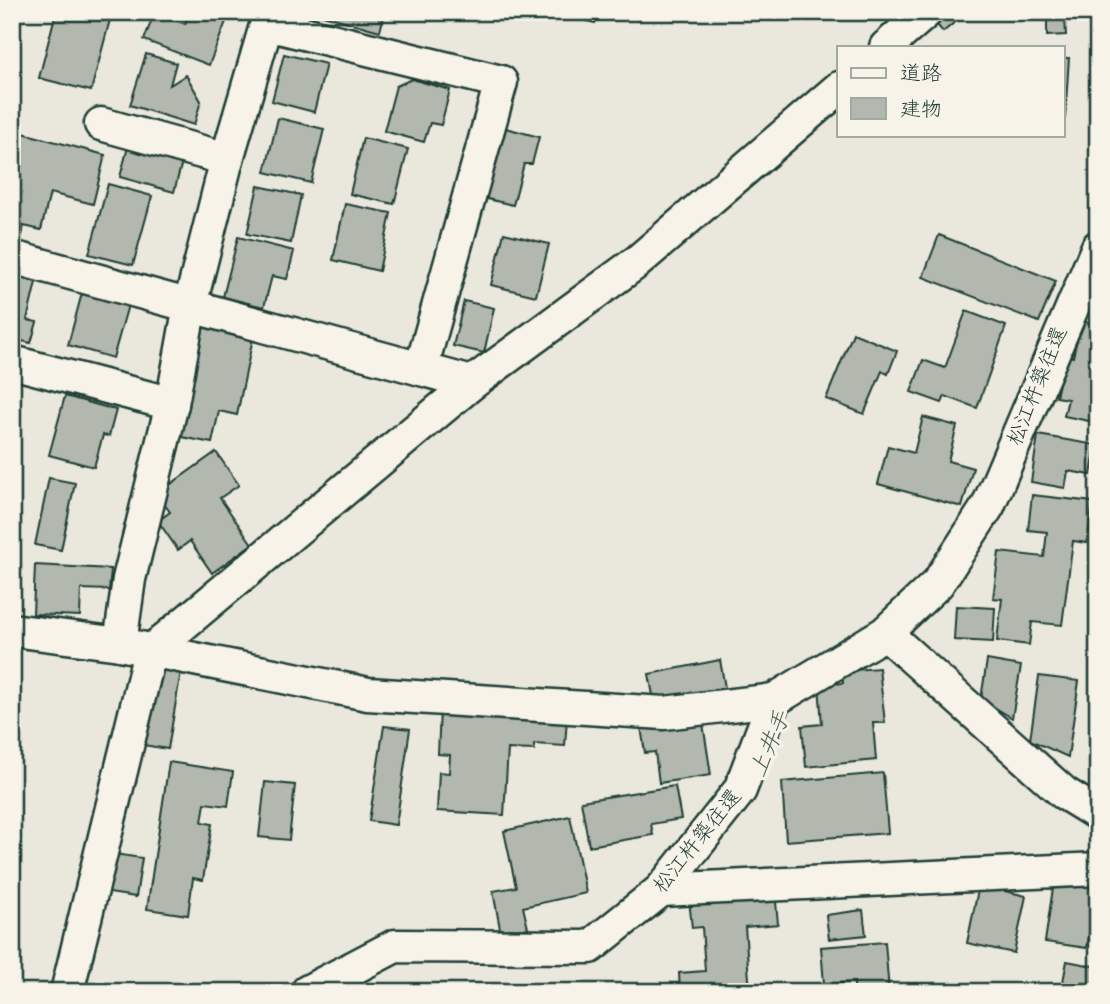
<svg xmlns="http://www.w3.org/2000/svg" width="1110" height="1004" font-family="'Balsamiq Sans','Klee One',sans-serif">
  <rect width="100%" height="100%" fill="#eae8dd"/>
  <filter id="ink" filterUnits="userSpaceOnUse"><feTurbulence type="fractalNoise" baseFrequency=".0143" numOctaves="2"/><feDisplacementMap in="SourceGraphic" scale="14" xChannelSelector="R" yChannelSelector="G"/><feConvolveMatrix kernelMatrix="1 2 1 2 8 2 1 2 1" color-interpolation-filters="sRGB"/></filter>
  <g filter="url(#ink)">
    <g fill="#b2b8ae" stroke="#1f3d34" stroke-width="2">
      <polygon points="56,12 112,12 91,91 39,78"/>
      <polygon points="150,12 176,12 173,19 185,24 190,12 229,14 209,65 144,40 154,14"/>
      <polygon points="312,12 385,12 380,31"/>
      <polygon points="552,12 598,12 595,23"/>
      <polygon points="941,12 967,12 943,32 932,19"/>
      <polygon points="1047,12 1092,12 1092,19 1065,19 1066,35 1047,36"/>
      <polygon points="146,54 176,63 170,85 186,75 201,101 194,125 130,105"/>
      <polygon points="284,54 326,64 314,112 272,101"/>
      <polygon points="1063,58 1069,58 1065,119 1063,119"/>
      <polygon points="412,79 450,90 441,125 430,123 424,142 384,131 396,86"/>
      <polygon points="278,118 324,129 311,183 265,172"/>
      <polygon points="502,127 539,137 532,164 524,164 513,205 483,198"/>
      <polygon points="19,132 105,155 93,204 50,193 41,230 24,226 20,244 12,242 12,145 15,146"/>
      <polygon points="363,138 408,149 394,204 350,194"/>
      <polygon points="128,147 182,162 174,192 120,177"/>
      <polygon points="108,184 152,196 133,265 89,254"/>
      <polygon points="258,186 301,195 291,243 247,234"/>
      <polygon points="345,204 391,213 379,271 333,260"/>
      <polygon points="504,233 549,244 536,296 491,285"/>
      <polygon points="939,235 1056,281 1039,322 923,277"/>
      <polygon points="238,237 294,251 287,279 272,276 264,307 223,297"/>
      <polygon points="12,272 37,278 27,320 37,322 31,343 12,339"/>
      <polygon points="82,293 128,305 113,358 68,345"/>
      <polygon points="464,301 494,308 484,353 453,346"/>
      <polygon points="966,311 1006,326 977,408 945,396 942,403 911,392 923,360 945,368"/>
      <polygon points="1081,321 1098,325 1098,407 1094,422 1064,416 1068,399 1056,397 1065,355 1073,357"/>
      <polygon points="200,326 253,338 237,415 219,411 212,443 177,436"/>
      <polygon points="853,333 897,351 888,374 882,371 864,414 826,399"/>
      <polygon points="65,396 116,410 109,436 103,435 94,467 49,455"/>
      <polygon points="923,417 957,426 948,461 973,468 962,507 878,484 888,446 914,453"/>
      <polygon points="1038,435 1096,445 1091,475 1068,471 1065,488 1031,482"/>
      <polygon points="216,452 239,485 220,498 252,544 212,573 190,541 178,550 158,521 170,512 157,494"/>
      <polygon points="49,478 75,483 61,550 35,545"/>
      <polygon points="1032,495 1093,502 1087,543 1073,541 1062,625 1032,622 1029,645 997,641 1002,599 993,598 999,552 1044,557 1047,532 1028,530"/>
      <polygon points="35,565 111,569 109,590 81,589 80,616 33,614"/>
      <polygon points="956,606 995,608 993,642 954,640"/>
      <polygon points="720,660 726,693 655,706 649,674"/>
      <polygon points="987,660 1021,666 1012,718 981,699"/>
      <polygon points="156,661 182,665 168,749 143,745"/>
      <polygon points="879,668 885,723 873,723 876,760 806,767 802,726 822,724 819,685 843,683 842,671"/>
      <polygon points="1039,676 1079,681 1068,757 1030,740"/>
      <polygon points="440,710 567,718 565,746 534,744 534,750 508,749 504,815 437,811 439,772 449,773 450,755 438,754"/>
      <polygon points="702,717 711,775 659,783 655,752 645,753 641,727"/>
      <polygon points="384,726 410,729 396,825 369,821"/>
      <polygon points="169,762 233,772 228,806 205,803 202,822 212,824 203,880 193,878 188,915 147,909"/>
      <polygon points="883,773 888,833 786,841 782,782"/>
      <polygon points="265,782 295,785 289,840 259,837"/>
      <polygon points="675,786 681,819 651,824 653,835 589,846 581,801"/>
      <polygon points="570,816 586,893 523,907 528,928 501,934 493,891 516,887 504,831"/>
      <polygon points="114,854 142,858 136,897 109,893"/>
      <polygon points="1054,881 1097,888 1087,948 1045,942"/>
      <polygon points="979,885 1026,896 1014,953 967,943"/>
      <polygon points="775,891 778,924 745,927 750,992 680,992 679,973 705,971 702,927 692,928 689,899"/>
      <polygon points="863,910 866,935 829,939 826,915"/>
      <polygon points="885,942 889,992 854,992 854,982 824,984 821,947"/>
      <polygon points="1067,961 1098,967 1098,992 1061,992"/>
    </g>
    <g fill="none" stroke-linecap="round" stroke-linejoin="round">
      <g stroke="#1f3d34" stroke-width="37">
        <g id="minor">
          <polyline points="267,24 501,82 421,369"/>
          <polyline points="886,47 926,12"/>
          <polyline points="101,124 227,159"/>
          <polyline points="12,257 472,383"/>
          <polyline points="12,362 172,404"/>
          <polyline points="12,630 120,644 368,694 664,713 774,700"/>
          <polyline points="885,633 1064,793 1098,814"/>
          <polyline points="120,644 129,579 172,404 190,305 227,159 270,12"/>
          <polyline points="661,890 1098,869"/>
          <polyline points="67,992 150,652 472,383 637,262 839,88"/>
          <polyline points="307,992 395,946 590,947 661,890 740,790 774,700 885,633 938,583 988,506 1098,247"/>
        </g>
      </g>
      <use href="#minor" stroke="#f7f3e8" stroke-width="32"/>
    </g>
  </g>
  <g text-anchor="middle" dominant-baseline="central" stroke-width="7" stroke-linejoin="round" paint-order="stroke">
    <g font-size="21" fill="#1f3d34" stroke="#f7f3e8">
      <text transform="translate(1037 386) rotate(-68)">松江杵築往還</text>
      <text transform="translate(697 841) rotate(-51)">松江杵築往還</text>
    </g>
    <g font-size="23" font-style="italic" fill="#445c53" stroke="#f7f3e8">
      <text transform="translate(770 744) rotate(-67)">上井手</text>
    </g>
  </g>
  <rect width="1110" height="1004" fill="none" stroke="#f7f3e8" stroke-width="42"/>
  <rect x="21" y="21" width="1068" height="962" fill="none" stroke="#1f3d34" stroke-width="2.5" filter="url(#ink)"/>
  <rect x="837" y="46" width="228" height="91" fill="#f7f3e8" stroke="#a1aaa0" stroke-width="2"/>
  <rect x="851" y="68" width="35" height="10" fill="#f7f3e8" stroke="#a1aaa0" stroke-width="2"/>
  <text x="900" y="80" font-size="21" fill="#1f3d34">道路</text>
  <rect x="851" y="98" width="35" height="21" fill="#b2b8ae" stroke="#a1aaa0" stroke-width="2"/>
  <text x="900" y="116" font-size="21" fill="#1f3d34">建物</text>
</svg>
